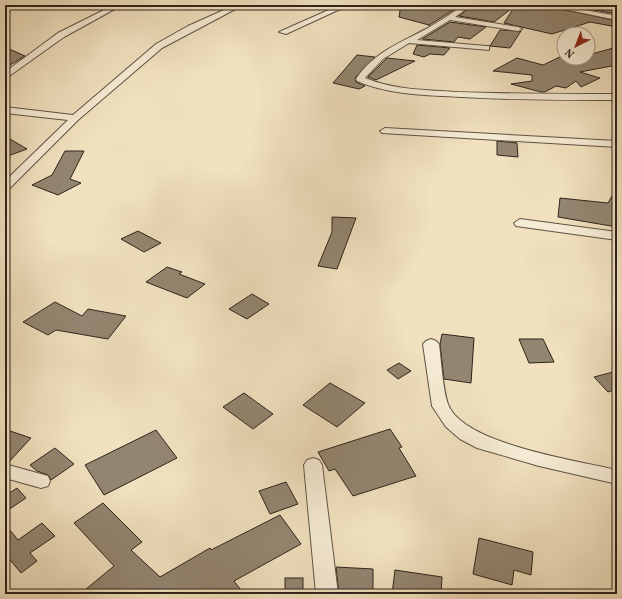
<svg xmlns="http://www.w3.org/2000/svg" width="622" height="599" font-family="Vollkorn,serif">
  <rect width="100%" height="100%" fill="#f1e1bf"/>
  <filter id="stains"><feTurbulence type="fractalNoise" baseFrequency=".005" numOctaves="4"/><feColorMatrix values="0 0 0 0 .2 0 0 0 0 .09 0 0 0 0 .02 0 0 0 .5 -.17"/></filter>
  <radialGradient id="worn" r=".72"><stop offset=".6" stop-color="#630" stop-opacity="0"/><stop offset="1" stop-color="#630" stop-opacity=".3"/></radialGradient>
  <g fill="#938671" stroke="#2e241d">
    <polygon points="401,5 461,5 428,26 429,25 399,17"/>
    <polygon points="473,5 543,5 617,21 617,27 590,22 552,34 504,23 515,6 494,22 459,16"/>
    <polygon points="566,5 602,5 602,10 617,6 617,14"/>
    <polygon points="450,22 486,27 470,39 458,37 454,42 422,39"/>
    <polygon points="500,30 521,31 510,48 490,46"/>
    <polygon points="417,45 450,48 444,55 430,54 424,57 413,54"/>
    <polygon points="5,47 25,56 5,68"/>
    <polygon points="617,47 617,65 580,72 600,78 581,87 576,81 566,88 556,86 545,92 541,92 511,84 532,81 532,75 493,71 517,58 543,65 564,55 564,61 575,58 588,58 588,55"/>
    <polygon points="357,55 375,57 355,78 356,82 365,86 359,89 333,83"/>
    <polygon points="387,58 415,61 376,80 368,77"/>
    <polygon points="5,136 27,149 5,157"/>
    <polygon points="497,141 517,143 518,157 497,155"/>
    <polygon points="65,151 84,151 70,179 81,183 58,195 32,185 52,175"/>
    <polygon points="617,187 617,227 558,217 560,198 608,203"/>
    <polygon points="332,217 356,218 337,269 318,266 332,232"/>
    <polygon points="138,231 161,243 144,252 121,239"/>
    <polygon points="167,267 182,272 179,274 205,284 187,298 146,282"/>
    <polygon points="252,294 269,304 247,319 229,309"/>
    <polygon points="55,302 82,316 88,309 126,316 108,339 56,330 48,335 23,322"/>
    <polygon points="442,334 474,338 471,383 444,379 440,344"/>
    <polygon points="519,339 543,339 554,362 529,363"/>
    <polygon points="399,363 411,371 398,379 387,370"/>
    <polygon points="617,371 617,389 608,392 594,377"/>
    <polygon points="330,383 365,403 337,427 303,405"/>
    <polygon points="244,393 273,414 253,429 223,407"/>
    <polygon points="390,429 402,447 399,448 416,476 353,496 335,469 329,471 318,452"/>
    <polygon points="156,430 177,458 104,495 85,465"/>
    <polygon points="10,431 31,438 8,463 5,463 5,437"/>
    <polygon points="55,448 74,464 51,480 48,475 37,471 30,465"/>
    <polygon points="286,482 298,504 270,514 259,491"/>
    <polygon points="17,488 26,498 5,512 5,496"/>
    <polygon points="103,503 142,542 131,550 160,577 210,548 211,550 280,515 301,544 234,581 244,594 80,594 114,566 74,523"/>
    <polygon points="42,523 55,536 30,553 37,561 21,573 5,554 5,524 18,540"/>
    <polygon points="479,538 533,552 531,575 514,570 512,585 473,574"/>
    <polygon points="336,567 373,569 373,594 339,594"/>
    <polygon points="395,570 442,577 441,594 392,594"/>
    <rect x="285" y="578" width="18" height="16"/>
  </g>
  <g fill="none" stroke-linecap="round" stroke-linejoin="round">
    <g stroke="#5f5346" stroke-width="2">
      <g id="minor">
        <polygon points="114,5 122,5 64,37 5,79 5,72 58,33"/>
        <polygon points="235,5 243,5 162,48 78,120 9,189 5,190 5,181 68,120 5,113 5,107 73,115 156,44 188,26"/>
        <polygon points="340,5 349,5 286,34 279,32"/>
        <path d="M464,5H472L455,17L518,27L522,29L518,31L450,20L417,40L486,46H489V50L409,43L383,59L365,78C394,90 427,90 458,92C511,94 564,94 617,94V100C565,100 513,100 462,97C426,95 390,95 357,81L356,79C374,52 400,43 428,28C440,21 452,13 464,5Z"/>
        <polygon points="544,5 558,5 617,16 617,20"/>
        <polygon points="385,128 617,141 617,147 382,133 380,131"/>
        <polygon points="520,219 617,232 617,240 516,226 514,223"/>
        <path d="M431,339L436,341L439,344C441,360 443,390 448,404C462,444 579,461 617,470V484L539,466L477,448L460,439L446,427L432,406L423,344L426,341Z"/>
        <polygon points="313,458 319,460 322,465 338,594 316,594 304,465 307,460"/>
        <polygon points="5,464 48,476 50,481 48,486 41,488 5,478"/>
      </g>
    </g>
    <use href="#minor" fill="#f6ecd5" fill-rule="evenodd"/>
  </g>
  <rect width="622" height="599" fill="none" stroke="#f1e1bf" stroke-width="20"/>
  <rect x="6" y="6" width="610" height="587" fill="none" stroke="#2e241d" stroke-width="2"/>
  <rect x="10" y="10" width="602" height="579" fill="none" stroke="#2e241d"/>
  <g transform="translate(576 46) rotate(222)"><circle r="19" fill="#f6ecd5" stroke="#a69c8b"/>
  <path d="M0-3L7 15L0 10L-7 15Z" fill="#8f2418"/>
  <text y="-6" font-size="11" font-weight="bold" text-anchor="middle" fill="#2e241d">N</text>
  </g>
  <rect width="100%" height="100%" filter="url(#stains)"/>
  <rect width="100%" height="100%" fill="url(#worn)"/>
</svg>
